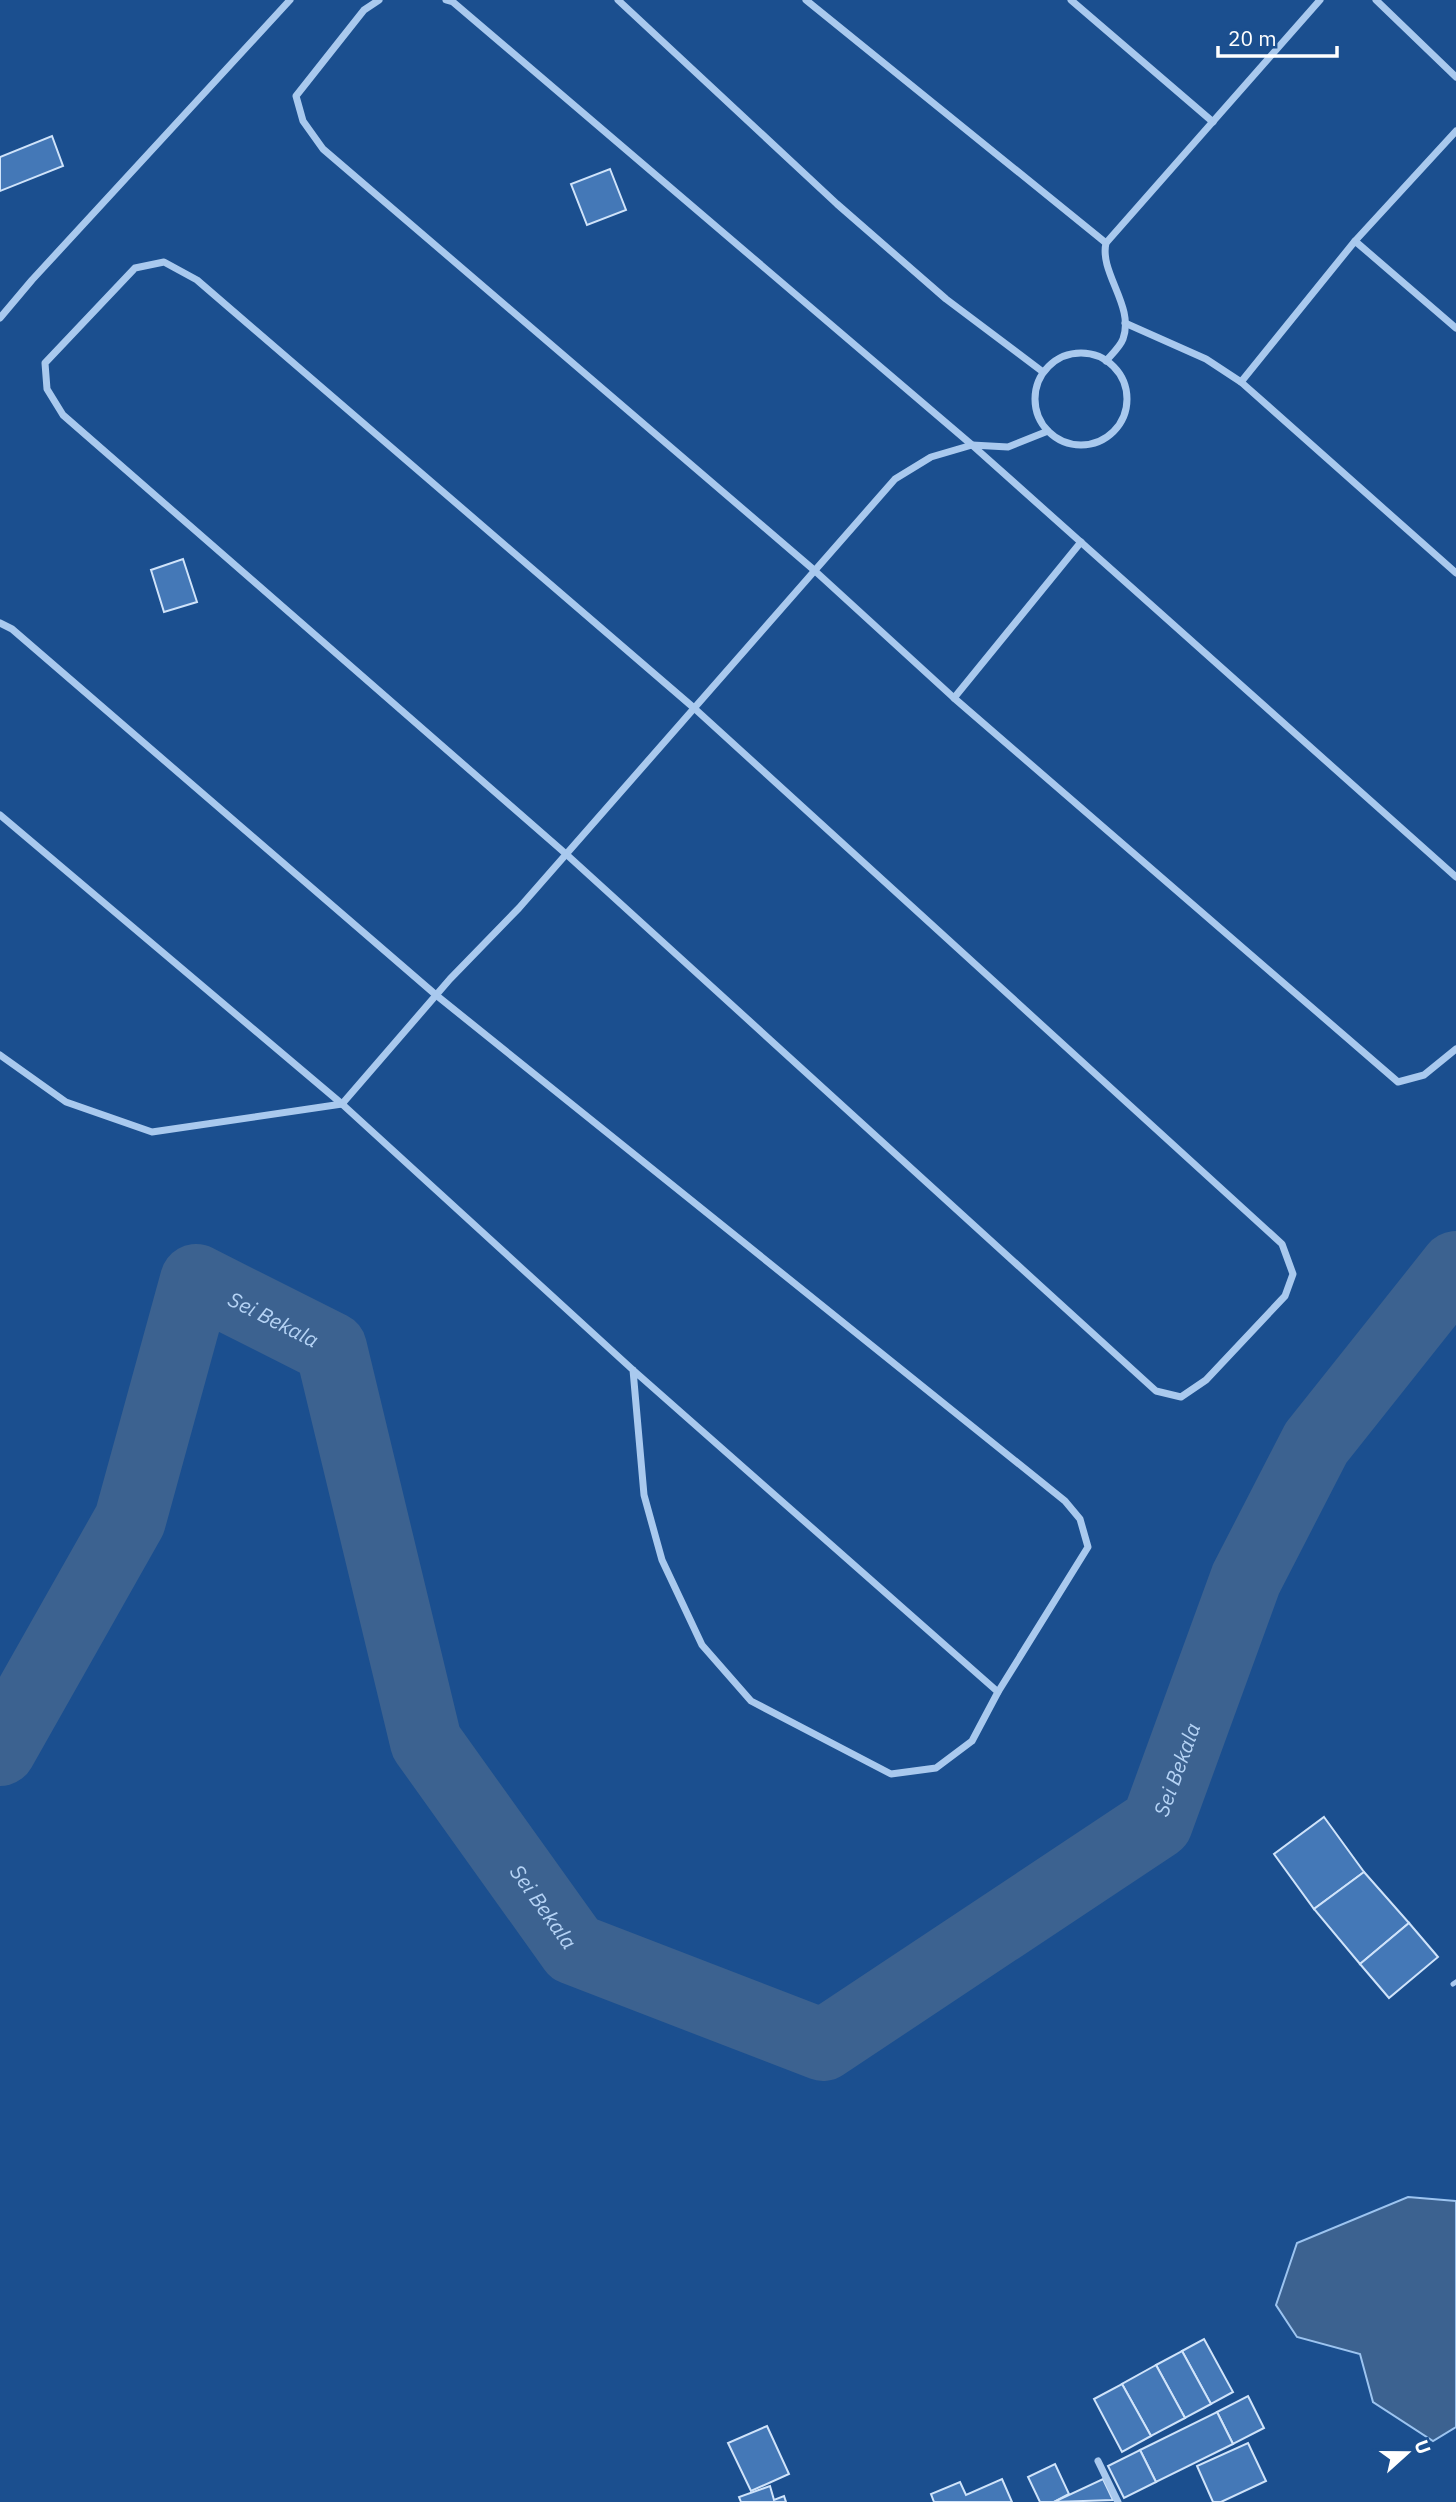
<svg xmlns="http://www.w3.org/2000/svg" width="1456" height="2502" font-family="'IBM Plex Sans',sans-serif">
  <rect width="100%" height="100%" fill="#1b4f8f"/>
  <polygon fill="#3c6290" stroke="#9cc4f0" stroke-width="2" points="1408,2197 1456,2201 1456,2427 1433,2441 1373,2402 1360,2354 1297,2337 1276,2305 1297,2243"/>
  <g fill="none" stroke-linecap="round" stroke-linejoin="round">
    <path stroke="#3c6290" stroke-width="72" id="s1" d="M0,1750L130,1520L196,1280L331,1348L426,1742L574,1949L823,2045L1157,1823L1246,1579L1316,1443L1456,1267"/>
  </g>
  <g fill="#4478b7" stroke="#cfe3fa" stroke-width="2">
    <polygon points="52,136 63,166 0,191 0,157"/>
    <polygon points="610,169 626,210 587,225 571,184"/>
    <polygon points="183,559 197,602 164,612 151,570"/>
    <polygon points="1324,1817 1364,1872 1314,1909 1274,1854"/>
    <polygon points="1364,1872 1409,1923 1360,1964 1314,1909"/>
    <polygon points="1409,1923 1438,1957 1389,1998 1360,1964"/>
    <polygon points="1204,2339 1233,2392 1211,2404 1182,2351"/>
    <polygon points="1182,2351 1211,2404 1185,2418 1156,2365"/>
    <polygon points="1156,2365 1185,2418 1151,2436 1122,2384"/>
    <polygon points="1122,2384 1151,2436 1122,2452 1094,2399"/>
    <polygon points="1248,2396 1264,2428 1233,2444 1217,2412"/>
    <polygon points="1217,2412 1233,2444 1156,2482 1140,2450"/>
    <polygon points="767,2426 789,2474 751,2491 728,2443"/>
    <polygon points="1248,2443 1266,2481 1221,2502 1213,2502 1197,2466"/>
    <polygon points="1140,2450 1156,2482 1124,2498 1108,2466"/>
    <polygon points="1055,2464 1069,2494 1054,2502 1040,2502 1028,2477"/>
    <polygon points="1002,2479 1012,2502 934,2502 931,2494 960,2482 966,2495"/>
    <polygon points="1103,2479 1113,2500 1054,2502"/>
    <polygon points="770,2486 774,2500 784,2496 786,2502 741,2502 739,2497"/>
  </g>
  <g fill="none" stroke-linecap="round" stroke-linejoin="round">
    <polyline stroke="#a9c9ee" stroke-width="5" points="1453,1984 1456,1982"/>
    <g stroke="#a9c9ee" stroke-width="7">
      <polyline points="379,0 364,10 296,96 303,121 323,149 814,570 954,698 1398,1082 1424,1075 1456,1049"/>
      <polyline points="446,0 453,2 972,445 1456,877"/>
      <polyline points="618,0 837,204 946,299 1043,372"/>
      <polyline points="806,0 1106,243"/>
      <polyline points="1071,0 1213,122"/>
      <polyline points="1376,0 1456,77"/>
      <polyline points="1355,241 1456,131"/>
      <polygon points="164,262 197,280 694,708 1282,1244 1293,1274 1285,1296 1206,1380 1181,1397 1156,1391 566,854 63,415 47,389 45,363 135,268"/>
      <polyline points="0,318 32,280 290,0"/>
      <polyline points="1125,323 1206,359 1241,382 1456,573"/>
      <circle cx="1081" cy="399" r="46"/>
      <path d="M1106,361C1111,355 1120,347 1123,339C1135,306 1099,273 1106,243L1320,0"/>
      <polyline points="1241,382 1355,241 1456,328"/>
      <polyline points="0,623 12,629 436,995 1065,1501 1080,1519 1088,1547 998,1692"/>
      <polyline points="954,698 1081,542"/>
      <polyline points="0,815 342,1104"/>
      <polyline points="0,1055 66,1102 152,1132 342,1104"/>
      <polyline points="633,1370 644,1495 662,1560 702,1645 751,1701 891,1774 936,1768 972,1741 998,1692 633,1370 342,1104 450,979 519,908 895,479 931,457 972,445 1008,447 1048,431"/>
      <polyline points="1098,2461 1118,2502"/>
    </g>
  </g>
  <g text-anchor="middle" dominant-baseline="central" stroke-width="5" stroke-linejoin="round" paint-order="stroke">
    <g font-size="21" font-style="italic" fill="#b5d3f5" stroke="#1b4f8f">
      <text stroke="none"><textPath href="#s1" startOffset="600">Sei Bekala</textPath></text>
      <text stroke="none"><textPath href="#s1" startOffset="2049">Sei Bekala</textPath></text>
      <text stroke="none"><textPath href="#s1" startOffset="1272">Sei Bekala</textPath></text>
    </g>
  </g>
  <g transform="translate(1407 2453) rotate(69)" stroke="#1b4f8f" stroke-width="5" paint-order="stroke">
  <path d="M0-5L12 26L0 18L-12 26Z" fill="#ffffff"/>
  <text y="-10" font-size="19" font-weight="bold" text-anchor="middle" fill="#ffffff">U</text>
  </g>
  <path d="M1218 46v10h119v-10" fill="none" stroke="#ffffff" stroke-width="3.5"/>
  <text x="1228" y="46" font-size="21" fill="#ffffff" stroke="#1b4f8f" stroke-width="5" paint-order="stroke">20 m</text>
</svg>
